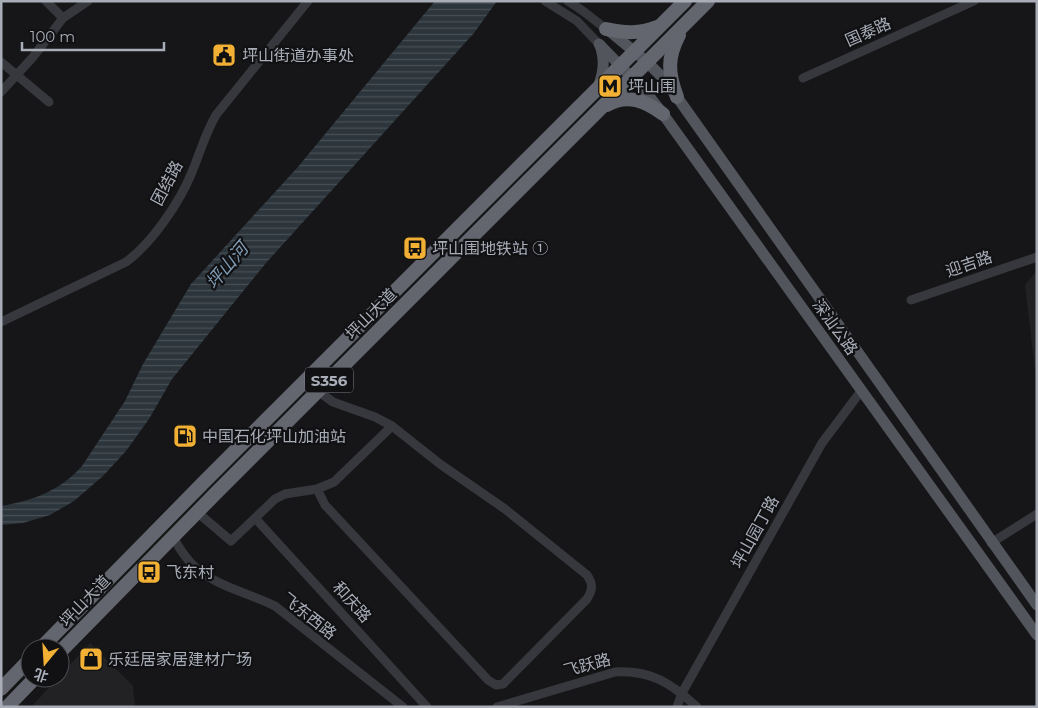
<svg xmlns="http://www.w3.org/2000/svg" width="1038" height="708" font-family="Montserrat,'Noto Sans SC',sans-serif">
  <defs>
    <pattern id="water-rules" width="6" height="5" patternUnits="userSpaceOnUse" patternTransform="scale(1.25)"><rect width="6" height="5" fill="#2c353c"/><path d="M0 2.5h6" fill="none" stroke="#485056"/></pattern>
  </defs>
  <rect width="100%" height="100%" fill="#161618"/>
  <g fill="#222225">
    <polygon points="1037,271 1037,387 1025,285"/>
    <polygon points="90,643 133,686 135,707 31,707 58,678 60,678 60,676"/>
  </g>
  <path fill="url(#water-rules)" d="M435,1H497L474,33L266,263L172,379L149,419L126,451L103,476L74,501L50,515L23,523L1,525V506C33,501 61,490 82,466L125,401L143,364L191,284L297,168Z"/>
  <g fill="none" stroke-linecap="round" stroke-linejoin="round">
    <g stroke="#37383d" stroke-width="9">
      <polyline points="46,1 63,18"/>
      <polyline points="545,1 577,21 599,44"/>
      <polyline points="568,1 583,11 606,29"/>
      <polyline points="1,62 49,102"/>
      <polyline points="803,78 974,1"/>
      <polyline points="1,92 33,57 63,18 88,1"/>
      <polyline points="911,300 1037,257"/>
      <path d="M1,322L126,262C152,243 180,202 192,172C200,153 205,134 216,115L308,1"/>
      <path d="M317,489L325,505L488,680L496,685L503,684L587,599C593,589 593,584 587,575L505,509L440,464L392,426L375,417L333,402L318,391"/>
      <polyline points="197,512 231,541 275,499 285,494 317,489 334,482 392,426"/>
      <polyline points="255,518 427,707"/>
      <path d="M173,537C178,546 184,556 191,563C213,586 247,592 275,606L403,707"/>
      <polyline points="991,543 1037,514"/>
      <path d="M497,707L615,672C651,670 671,683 697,707"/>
      <polyline points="677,707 682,693 822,443 861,391"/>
    </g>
    <g stroke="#53555c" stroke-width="11">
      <polyline points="607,29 647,62 662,77 677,97 1037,605"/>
      <polyline points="599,44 646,92 663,114 1037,635"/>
      <path d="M598,87C604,72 605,60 600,45"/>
    </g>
    <g stroke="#63666e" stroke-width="14">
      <path d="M606,29C625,33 639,34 657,27"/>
      <path d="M677,97C668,73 667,58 679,35"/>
      <path d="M607,105C627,93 646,101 663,114"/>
      <polyline points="41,648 202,484 685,1"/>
      <polyline points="60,652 214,495 708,1"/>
      <polyline points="1,689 30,659"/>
      <polyline points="7,707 35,678"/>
    </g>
  </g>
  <defs>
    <g id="civic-square" transform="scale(1.25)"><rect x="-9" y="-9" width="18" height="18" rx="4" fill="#f2b134" stroke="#111113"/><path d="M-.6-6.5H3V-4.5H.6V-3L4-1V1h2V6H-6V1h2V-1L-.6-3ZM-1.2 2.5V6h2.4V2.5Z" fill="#111"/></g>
    <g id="metro-square" transform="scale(1.25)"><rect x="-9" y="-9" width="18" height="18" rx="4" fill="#f2b134" stroke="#111113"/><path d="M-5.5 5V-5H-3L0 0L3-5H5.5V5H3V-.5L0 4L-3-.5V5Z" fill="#111"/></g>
    <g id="bus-square" transform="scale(1.25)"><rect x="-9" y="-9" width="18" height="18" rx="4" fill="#f2b134" stroke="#111113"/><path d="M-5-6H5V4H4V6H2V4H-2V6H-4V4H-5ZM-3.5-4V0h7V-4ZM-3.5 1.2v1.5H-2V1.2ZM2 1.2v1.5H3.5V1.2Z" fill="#111"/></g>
    <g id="fuel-square" transform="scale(1.25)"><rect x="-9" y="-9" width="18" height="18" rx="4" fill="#f2b134" stroke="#111113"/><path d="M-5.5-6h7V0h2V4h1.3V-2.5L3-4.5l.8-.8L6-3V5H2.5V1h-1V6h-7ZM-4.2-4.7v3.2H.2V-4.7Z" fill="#111"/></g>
    <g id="shop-square" transform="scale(1.25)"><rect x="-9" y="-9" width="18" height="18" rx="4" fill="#f2b134" stroke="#111113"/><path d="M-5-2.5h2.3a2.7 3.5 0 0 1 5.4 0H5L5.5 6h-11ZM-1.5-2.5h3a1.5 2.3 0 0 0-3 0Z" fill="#111"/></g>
  </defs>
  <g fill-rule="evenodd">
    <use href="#civic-square" x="224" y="55"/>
    <use href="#metro-square" x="610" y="86"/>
    <use href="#bus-square" x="415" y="248"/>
    <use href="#fuel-square" x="185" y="436"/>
    <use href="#bus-square" x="149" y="572"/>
    <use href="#shop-square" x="91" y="659"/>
  </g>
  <g text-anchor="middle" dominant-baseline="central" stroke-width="4.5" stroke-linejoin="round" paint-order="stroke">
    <rect fill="#111113" stroke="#7b7e86" stroke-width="1" x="305" y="367.5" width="48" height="25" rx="4"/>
    <g font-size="15" font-weight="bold" fill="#a8adb8">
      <text x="329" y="380">S356</text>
    </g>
    <g font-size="16" fill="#a8adb8" stroke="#111113">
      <text transform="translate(868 32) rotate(-24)">国泰路</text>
      <text transform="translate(167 183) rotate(-62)">团结路</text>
      <text transform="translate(969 264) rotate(-19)">迎吉路</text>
      <text transform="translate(371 314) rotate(-45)">坪山大道</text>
      <text transform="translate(835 327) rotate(54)">深汕公路</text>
      <text transform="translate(755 532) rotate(-61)">坪山园丁路</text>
      <text transform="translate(85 601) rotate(-46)">坪山大道</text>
      <text transform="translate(352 602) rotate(48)">和庆路</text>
      <text transform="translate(309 616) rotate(38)">飞东西路</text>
      <text transform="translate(587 665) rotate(-15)">飞跃路</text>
    </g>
    <g font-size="16" fill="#a8adb8" stroke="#111113" text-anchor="start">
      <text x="242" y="55">坪山街道办事处</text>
      <text x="628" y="86">坪山围</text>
      <text x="432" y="248">坪山围地铁站 ①</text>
      <text x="202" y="436">中国石化坪山加油站</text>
      <text x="166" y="572">飞东村</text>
      <text x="108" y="659">乐廷居家居建材广场</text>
    </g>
    <g font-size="18" font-style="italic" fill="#7f9bb3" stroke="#111113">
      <text transform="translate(227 266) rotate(-50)">坪山河</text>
    </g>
  </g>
  <rect width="1038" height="708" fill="none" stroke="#a8adb8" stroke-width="5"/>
  <g transform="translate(45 663) rotate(198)"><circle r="24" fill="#111113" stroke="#4d4f55"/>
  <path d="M0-4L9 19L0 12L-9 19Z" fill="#f2b134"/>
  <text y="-8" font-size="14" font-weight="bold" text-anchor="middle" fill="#a8adb8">北</text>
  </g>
  <path d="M22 42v8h142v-8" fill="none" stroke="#a8adb8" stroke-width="2.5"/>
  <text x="30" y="42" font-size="15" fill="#a8adb8" stroke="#111113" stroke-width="4" paint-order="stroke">100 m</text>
</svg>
